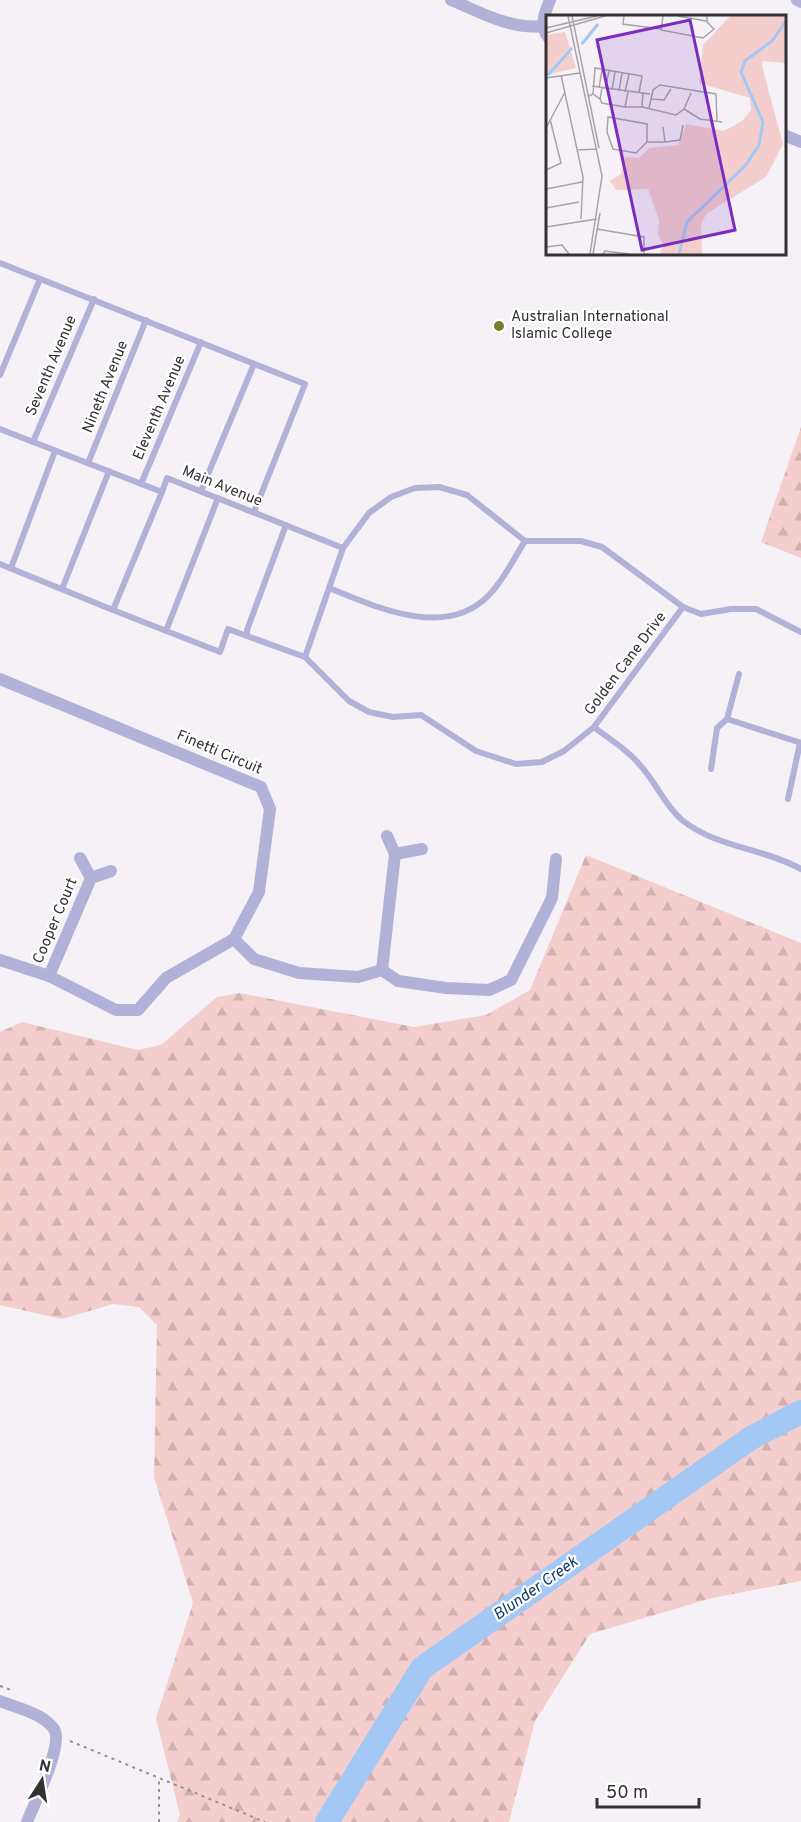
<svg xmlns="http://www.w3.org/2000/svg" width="801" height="1822" font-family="Overpass,sans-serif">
  <defs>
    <pattern id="forest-firs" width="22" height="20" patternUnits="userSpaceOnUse" patternTransform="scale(1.5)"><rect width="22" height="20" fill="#f3cecc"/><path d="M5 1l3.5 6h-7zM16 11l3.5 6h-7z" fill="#d1b1b0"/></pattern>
  </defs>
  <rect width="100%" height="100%" fill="#f5f1f7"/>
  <g fill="url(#forest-firs)">
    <polygon points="801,427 801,558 761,542"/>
    <polygon points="586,855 801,943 801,1581 712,1598 590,1634 535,1721 509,1822 177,1822 180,1815 156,1718 193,1603 154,1477 157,1325 139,1307 113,1304 62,1319 0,1305 0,1032 22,1022 138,1050 161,1045 217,997 240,993 414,1027 486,1015 530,990"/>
  </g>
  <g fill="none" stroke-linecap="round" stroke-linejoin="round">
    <polyline stroke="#a4c8f5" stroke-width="24" points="327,1822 422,1668 751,1438 801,1412"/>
    <g stroke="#949195" stroke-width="2" stroke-dasharray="3 4.5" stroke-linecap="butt">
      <polyline points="0,1686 11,1690"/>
      <polyline points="70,1741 265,1822"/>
      <polyline points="159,1822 159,1777"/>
    </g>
    <g stroke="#b2b1d8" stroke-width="6">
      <polyline points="0,263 305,384 254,512"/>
      <polyline points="0,375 40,279"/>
      <polyline points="0,429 162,492 167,478 343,548"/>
      <polyline points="33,442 94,299"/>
      <polyline points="88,463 146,320"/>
      <polyline points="141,484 201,342"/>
      <polyline points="201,491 254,364"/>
      <polyline points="162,492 113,610 220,652 228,629 247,636"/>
      <polyline points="286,525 247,630 247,636 305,657 349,701 369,712 393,717 421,715 476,751 516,764 542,762 564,751 594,727 683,607"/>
      <polyline points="0,564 113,610"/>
      <polyline points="11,568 55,451"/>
      <path d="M329,588C376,607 446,640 489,595C504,580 514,558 525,541"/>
      <polyline points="62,589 109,471"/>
      <polyline points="166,631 218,498"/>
      <polyline points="305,657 343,548 369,513 391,497 415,488 439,487 467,495 525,541 581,541 602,547 683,607 701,614 731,609 756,609 801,632"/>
      <polyline points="727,719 801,743"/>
      <path d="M594,727C609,739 628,750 640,765C656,782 664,805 682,820C717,848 763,848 801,869"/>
      <polyline points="711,769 717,728 727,719 739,674"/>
      <polyline points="788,799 800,743"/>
    </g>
    <g stroke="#b2b1d8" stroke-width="12">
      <path d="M451,0C480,12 511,30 543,26"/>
      <polyline points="797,0 801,2"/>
      <path d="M548,37C539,25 545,12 550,0"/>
      <polyline points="784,135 801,142"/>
      <polyline points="0,679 261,787 270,809 259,892 234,939 166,978 138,1010 116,1010 49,976 0,960"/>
      <polyline points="395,854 422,849"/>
      <polyline points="80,858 91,878"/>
      <polyline points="234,939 254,959 299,973 358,977 382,970 395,854 387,836"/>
      <polyline points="382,970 398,981 446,988 489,990 511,980 552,898 556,859"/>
      <polyline points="49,976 91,878 111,871"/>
      <path d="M0,1701C17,1708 43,1713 54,1729C64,1744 34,1804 27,1822"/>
    </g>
  </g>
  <circle fill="#737f2b" stroke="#fff" stroke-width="2" cx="499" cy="326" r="6"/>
  <g text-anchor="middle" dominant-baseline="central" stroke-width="4.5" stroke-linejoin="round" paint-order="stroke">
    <g font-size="15" fill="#333133" stroke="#fff" text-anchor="start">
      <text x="511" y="317">Australian International<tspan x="511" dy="17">Islamic College</tspan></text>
    </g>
    <g font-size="15" fill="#333133" stroke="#fff">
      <text transform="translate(52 366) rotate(-67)">Seventh Avenue</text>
      <text transform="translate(106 387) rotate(-68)">Nineth Avenue</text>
      <text transform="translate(160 408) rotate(-67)">Eleventh Avenue</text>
      <text transform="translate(222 487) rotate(22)">Main Avenue</text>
      <text transform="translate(626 664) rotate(-53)">Golden Cane Drive</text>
      <text transform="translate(219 753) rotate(23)">Finetti Circuit</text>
      <text transform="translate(56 921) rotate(-67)">Cooper Court</text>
    </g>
    <g font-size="16" font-style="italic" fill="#123a69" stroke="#fff">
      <text transform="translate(536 1589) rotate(-35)">Blunder Creek</text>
    </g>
  </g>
  <g transform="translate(546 15)">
    <rect width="240" height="240" fill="#f5f1f7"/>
    <path d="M184,1H240V48L217,46L216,51L237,129L220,162L160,199L155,210L156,239H114L117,230L112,219L113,205L102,174L70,175L64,166L75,159L79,142L93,143L103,133L132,130L140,109L178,116L196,106L205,95L204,83L153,68L157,30Z" fill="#f3cecc"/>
    <path d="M19,17L30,53L0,60V20Z" fill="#f3cecc"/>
    <path fill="none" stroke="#a4c8f5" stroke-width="3" d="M36,29L52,9M2,60L26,33M133,239L141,207L199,151L213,130L217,107L195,57L199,46L226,26L240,6"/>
    <path fill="none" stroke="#a7a4a9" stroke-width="1.5" d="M22,1L56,161L44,239M26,1L53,133M78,1L77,9L115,14M117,1L115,15L157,23L168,14L161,7V1M132,1L160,6M0,13L51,1M0,18L59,1M15,60L37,162L35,204M0,63L34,58M46,71L104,79M53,73L56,55M59,74L63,56M66,75L69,57M73,76L76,58M79,77L83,59M82,77L79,92H96M97,78L96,92L130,100L138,94L145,78M47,79L54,84L56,73M43,81L47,79L49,53L96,61L93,78M54,84L56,88L79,92M104,84L118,85L125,74M103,93L107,75L114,70L170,79L171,107M138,94L154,104L176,107M62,102L101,109V127L90,138L67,134L61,117ZM0,113L19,77M101,127H119L117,112M119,127L134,125L137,110M32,135L50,134M0,155L15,148L4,104M0,174L36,167M0,193L33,187M0,212L51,204M51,214L98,222V239M0,232L16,230L23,239M47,239L54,198M57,239L59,236L83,239"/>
    <path fill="#7b2cbf" fill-opacity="0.15" stroke="#7b2cbf" stroke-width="3" d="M144,5L189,215L96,235L51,25Z"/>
    <rect width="240" height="240" fill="none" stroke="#333133" stroke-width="3"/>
  </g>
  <g transform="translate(42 1780) rotate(12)" stroke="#ffffff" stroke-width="4.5" paint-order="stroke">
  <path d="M0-4.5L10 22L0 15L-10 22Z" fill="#333133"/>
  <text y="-9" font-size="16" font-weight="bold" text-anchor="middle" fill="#333133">N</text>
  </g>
  <path d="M597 1798v9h102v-9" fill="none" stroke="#333133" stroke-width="3"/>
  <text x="606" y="1798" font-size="18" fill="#333133" stroke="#ffffff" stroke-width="4.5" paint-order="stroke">50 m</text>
</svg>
